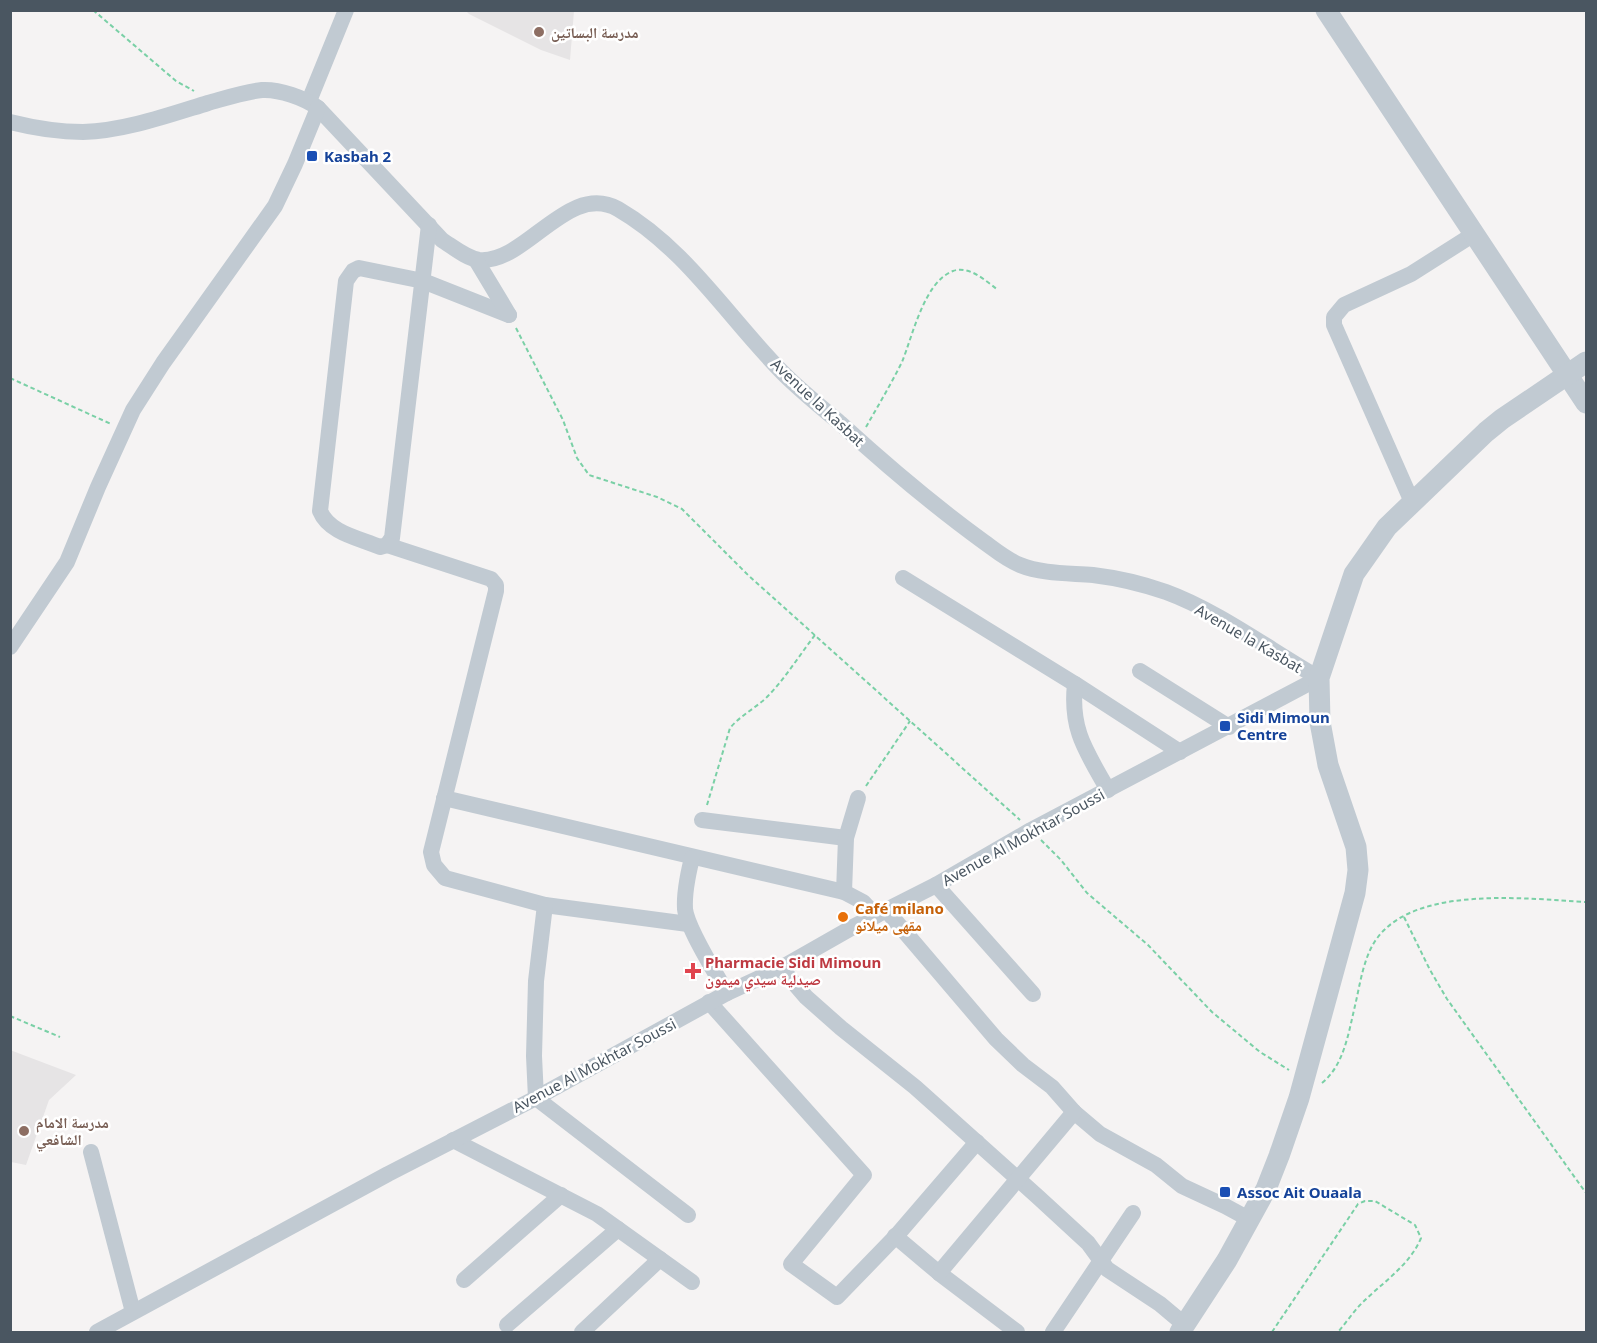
<svg xmlns="http://www.w3.org/2000/svg" width="1597" height="1343" font-family="'Noto Sans','Noto Naskh Arabic',sans-serif">
  <rect width="100%" height="100%" fill="#f5f3f3"/>
  <g fill="#e6e4e5">
    <polygon points="466,11 574,11 570,60 541,50 469,14"/>
    <polygon points="10,1050 76,1075 49,1100 26,1165 11,1162"/>
  </g>
  <g fill="none" stroke-linecap="round" stroke-linejoin="round">
    <g stroke="#7ad0a6" stroke-width="2" stroke-dasharray="4.5 3" stroke-linecap="butt">
      <polyline points="93,10 176,81 194,91"/>
      <polyline points="516,328 563,420 577,458 589,475 657,497 682,509 748,575 1020,820"/>
      <polyline points="10,378 111,424"/>
      <path d="M866,427C878,406 891,384 902,362C913,335 924,282 953,271C969,265 986,281 998,290"/>
      <polyline points="866,786 910,721"/>
      <path d="M707,805L730,728C740,716 754,709 766,698C784,680 799,656 815,635"/>
      <polyline points="1041,840 1061,860 1087,893 1148,945 1212,1012 1260,1052 1289,1070"/>
      <polyline points="1404,917 1430,970 1447,999 1586,1193"/>
      <polyline points="10,1016 60,1037"/>
      <path d="M1322,1083C1343,1066 1348,1036 1354,1010C1360,986 1363,956 1378,937C1418,885 1528,899 1586,902"/>
      <path d="M1272,1332L1358,1204L1365,1201H1375L1415,1225L1421,1238C1410,1265 1382,1283 1362,1303C1353,1312 1346,1323 1338,1332"/>
    </g>
    <g stroke="#c1cad2" stroke-width="16">
      <polyline points="309,101 346,10"/>
      <path d="M10,122C34,128 58,132 83,132C124,131 169,115 208,103C226,98 244,92 262,90C279,89 305,98 318,108L442,240C453,247 466,258 479,260C526,264 568,181 618,209C687,249 729,319 784,374C801,391 821,407 840,423C886,465 933,505 984,542C995,550 1007,560 1020,565C1042,574 1069,573 1093,575C1118,578 1143,584 1166,592C1218,611 1270,650 1319,678"/>
      <path d="M429,225L392,538L387,545L380,547C359,538 329,533 320,511L346,281L353,271L359,268L423,281L509,315"/>
      <polyline points="476,260 509,315"/>
      <polyline points="1412,502 1334,325 1334,317 1344,305 1411,274 1474,234"/>
      <polyline points="387,545 491,579 496,585 496,591 431,852 434,865 445,878 545,905 688,924"/>
      <polyline points="903,578 1075,684 1180,752"/>
      <polyline points="10,647 67,562 98,487 133,410 163,363 275,206 295,164 318,108"/>
      <polyline points="1140,671 1229,727"/>
      <path d="M1075,684C1070,730 1086,751 1108,790"/>
      <polyline points="444,798 844,892 863,902 876,916"/>
      <polyline points="702,820 846,838"/>
      <path d="M692,858C688,874 684,892 685,909C687,928 716,974 727,993"/>
      <polyline points="936,885 1033,994"/>
      <polyline points="844,892 846,838 858,798"/>
      <polyline points="545,905 536,981 534,1056 536,1098 688,1215"/>
      <polyline points="887,911 996,1039 1023,1065 1052,1087 1074,1112 1100,1134 1156,1165 1182,1186 1225,1206 1249,1219"/>
      <polyline points="781,968 806,997 841,1028 915,1087 1038,1197 1088,1243 1107,1269 1160,1304 1185,1325"/>
      <polyline points="709,1002 864,1175 791,1264 837,1297 897,1235 977,1142"/>
      <polyline points="453,1140 597,1214 692,1282"/>
      <polyline points="91,1152 133,1312"/>
      <polyline points="895,1236 939,1273 1017,1332"/>
      <polyline points="939,1273 1074,1112"/>
      <polyline points="464,1280 561,1195"/>
      <polyline points="507,1325 618,1229"/>
      <polyline points="97,1332 388,1174 536,1098 727,993 781,968 853,927 936,885 1031,830 1319,678"/>
      <polyline points="582,1332 660,1259"/>
      <polyline points="1053,1332 1133,1213"/>
    </g>
    <g stroke="#c1cad2" stroke-width="21">
      <polyline points="1326,10 1586,403"/>
      <polyline points="1180,1332 1227,1260 1266,1189 1279,1156 1299,1098 1355,893 1358,870 1356,847 1328,765 1320,722 1319,678 1354,574 1366,557 1387,527 1486,432 1502,419 1586,362"/>
    </g>
  </g>
  <g fill="#8d6e63" stroke="#fff" stroke-width="2">
    <circle cx="539" cy="32" r="6"/>
    <circle cx="24" cy="1131" r="6"/>
  </g>
  <g fill="#1a4fb4" stroke="#fff" stroke-width="2">
    <rect x="306" y="150" width="12" height="12" rx="3"/>
    <rect x="1219" y="720" width="12" height="12" rx="3"/>
    <rect x="1219" y="1186" width="12" height="12" rx="3"/>
  </g>
  <circle fill="#e8710a" stroke="#fff" stroke-width="2" cx="843" cy="917" r="6"/>
  <path fill="#e0444e" stroke="#fff" stroke-width="2" d="M690 962h6v6h6v6h-6v6h-6v-6h-6v-6h6z"/>
  <g text-anchor="middle" dominant-baseline="central" stroke-width="5" stroke-linejoin="round" paint-order="stroke">
    <g font-size="15" font-weight="bold" fill="#785e54" stroke="#fff" text-anchor="start">
      <text x="551" y="32">مدرسة البساتين</text>
      <text x="36" y="1122">مدرسة الامام<tspan x="36" dy="17">الشافعي</tspan></text>
    </g>
    <g font-size="15" font-weight="bold" fill="#164399" stroke="#fff" text-anchor="start">
      <text x="324" y="156">Kasbah 2</text>
      <text x="1237" y="717">Sidi Mimoun<tspan x="1237" dy="17">Centre</tspan></text>
      <text x="1237" y="1192">Assoc Ait Ouaala</text>
    </g>
    <g font-size="15" fill="#4a5661" stroke="#fff">
      <text transform="translate(818 402) rotate(43)">Avenue la Kasbat</text>
      <text transform="translate(1249 638) rotate(30)">Avenue la Kasbat</text>
      <text transform="translate(1023 837) rotate(-29)">Avenue Al Mokhtar Soussi</text>
      <text transform="translate(594 1065) rotate(-28)">Avenue Al Mokhtar Soussi</text>
    </g>
    <g font-size="15" font-weight="bold" fill="#c56008" stroke="#fff" text-anchor="start">
      <text x="855" y="908">Café milano<tspan x="855" dy="17">مقهى ميلانو</tspan></text>
    </g>
    <g font-size="15" font-weight="bold" fill="#be3a42" stroke="#fff" text-anchor="start">
      <text x="705" y="962">Pharmacie Sidi Mimoun<tspan x="705" dy="17">صيدلية سيدي ميمون</tspan></text>
    </g>
  </g>
  <rect width="1597" height="1343" fill="none" stroke="#4a5661" stroke-width="24"/>
</svg>
